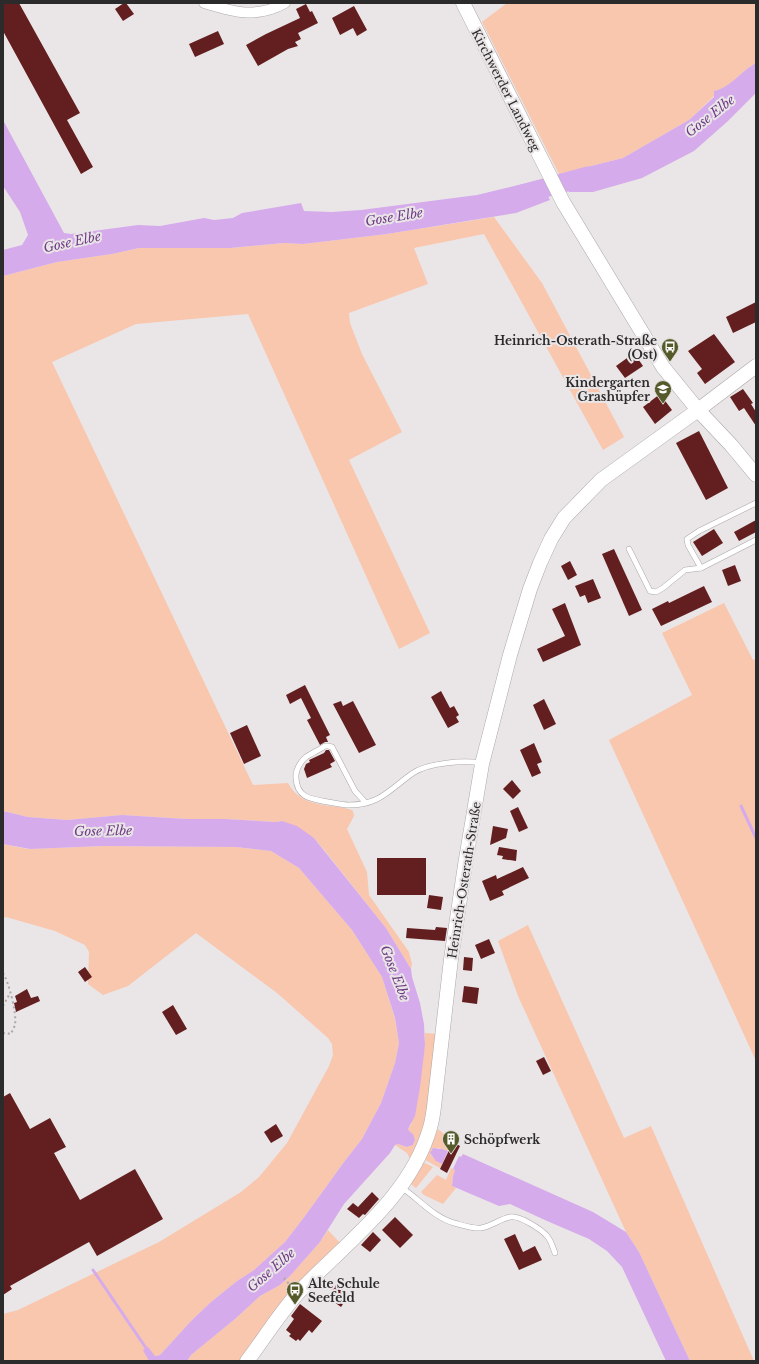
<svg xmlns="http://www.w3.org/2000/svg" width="759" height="1364" font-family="'Libre Baskerville',serif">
  <rect width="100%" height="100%" fill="#eae6e7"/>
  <g fill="#f9c6ae">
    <path d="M507,3H756V63C741,71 730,88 715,91L714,96L689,120L623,158L559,174L482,22Z"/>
    <path d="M494,217L542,283L624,437L603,450L484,234L414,248L428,284L349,313L350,323L362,354L402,432L349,460L430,633L399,649L248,314L136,324L52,362L253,785L288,783C299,803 317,804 338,807C343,808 349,808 353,811L354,816L347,829L367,872L369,895L409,952L412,964L411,969L386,928L325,851L314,838L282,821L276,822L225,819H187L122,815L67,820L28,817L3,811V276L57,262L112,254L139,248H230L284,243L303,244L387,234Z"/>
    <polygon points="724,603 753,660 756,659 756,1061 609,740 692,695 662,633"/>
    <polygon points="3,844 28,849 104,846 236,847 271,851 299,868 352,930 382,977 395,1019 399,1043 395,1063 381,1103 362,1139 344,1162 305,1216 285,1242 254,1270 237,1281 211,1302 192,1320 160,1355 155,1356 144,1350 149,1361 3,1361 3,1314 18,1310 159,1242 241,1192 259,1177 287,1143 329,1066 333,1055 332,1044 328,1038 277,993 196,933 128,986 103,995 88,984 89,952 85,945 55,931 6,917 3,918"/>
    <polygon points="528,925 624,1138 651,1126 754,1361 690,1361 639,1252 626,1232 518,996 498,941"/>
    <polygon points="425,1033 438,1034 427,1119 411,1159 409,1157 407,1153 395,1145 398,1144 407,1147 413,1145 415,1141 408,1129 411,1125 425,1045"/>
    <polygon points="438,1129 453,1142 448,1151 439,1148 433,1148 430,1154 438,1162 442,1164 440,1168 425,1160"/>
    <polygon points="423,1162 433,1167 416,1188 411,1184"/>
    <polygon points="451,1168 455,1170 453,1176 452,1186 456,1188 443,1204 424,1195 421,1192 437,1175 446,1180"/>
    <polygon points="328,1230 341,1244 241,1361 187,1361 191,1355 235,1319 260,1296 280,1285 290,1276 320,1242"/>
  </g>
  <g fill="#d5abeb">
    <path d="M756,63V93L728,121L694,151L642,178L593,192H569L559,174L623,158L689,120L714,97V91C730,88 741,71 756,63Z"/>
    <polygon points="3,120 64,233 71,234 138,225 160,226 204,218 214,220 233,218 242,213 301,203 304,211 332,212 361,210 477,195 539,180 550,200 516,213 387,234 303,244 284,243 230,248 139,248 112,254 57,262 3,276 3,250 22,245 28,235 20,212 3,186"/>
    <polygon points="3,811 28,817 67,820 122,815 187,819 225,819 276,822 282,821 297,826 314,838 386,928 411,969 412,977 420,1003 424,1024 425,1045 420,1087 415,1116 408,1129 410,1132 413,1134 415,1140 413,1145 407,1147 398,1144 395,1145 390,1153 344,1204 320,1242 290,1276 280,1285 260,1296 235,1319 191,1355 187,1361 149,1361 143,1350 148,1347 155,1356 160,1355 192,1320 211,1302 237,1281 254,1270 285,1242 305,1216 344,1162 362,1139 381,1103 395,1063 399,1043 395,1018 382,977 352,930 299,868 271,851 236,847 104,846 30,849 3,844"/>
    <polygon points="433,1148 442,1149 448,1151 442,1164 436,1161 430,1153"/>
    <polygon points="463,1154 593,1212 626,1232 639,1252 690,1361 666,1361 622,1267 607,1251 589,1239 547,1221 510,1204 499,1206 452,1186 453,1176 455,1170 453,1169 459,1156 461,1157"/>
  </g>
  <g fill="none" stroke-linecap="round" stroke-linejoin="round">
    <g stroke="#d5abeb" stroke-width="3">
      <polyline points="741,806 756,838"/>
      <polyline points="93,1270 148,1351"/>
    </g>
    <polyline stroke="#d5abeb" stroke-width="19" points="519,195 588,176"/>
  </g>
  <g fill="#631f20">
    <polygon points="3,3 19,3 80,113 67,120 93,167 81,174 3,31"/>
    <polygon points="124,3 126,3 134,14 123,21 115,9"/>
    <polygon points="306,4 310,12 312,11 318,23 298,33 301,39 295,42 298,46 288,49 258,66 246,45 266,34 300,18 296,9"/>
    <polygon points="354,6 367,30 357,36 353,28 340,35 332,18"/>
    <polygon points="218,31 224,44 195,57 189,44"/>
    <polygon points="756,302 756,322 733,333 726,317"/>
    <polygon points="714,334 735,362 705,384 697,373 702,369 688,351"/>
    <polygon points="634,353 643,366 625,378 616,366"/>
    <polygon points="743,389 753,403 751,404 756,412 756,426 744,408 739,411 730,397"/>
    <polygon points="660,394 672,410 655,424 643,407"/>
    <polygon points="699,431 728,488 706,500 676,443"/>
    <polygon points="756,520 756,532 739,541 734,532"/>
    <polygon points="714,529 723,543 702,556 693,542"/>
    <polygon points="614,549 642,610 629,616 602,554"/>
    <polygon points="570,561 577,575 568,580 561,566"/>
    <polygon points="735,565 741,581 728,586 722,570"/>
    <polygon points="593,579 601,598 588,603 585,595 580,597 575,586"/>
    <polygon points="704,586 712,602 661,626 652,609 668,601 669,603"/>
    <polygon points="565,603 581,645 543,662 537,649 565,636 552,609"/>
    <polygon points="305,685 330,735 326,737 328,742 325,742 320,745 307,720 311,718 301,698 290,704 286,695"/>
    <polygon points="441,691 450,708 454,706 459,715 456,717 459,722 448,728 431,697"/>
    <polygon points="544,699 556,724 544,730 533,705"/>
    <polygon points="341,701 343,706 353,701 376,745 359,753 333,704"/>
    <polygon points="247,725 261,756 244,764 230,733"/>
    <polygon points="534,743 542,762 537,764 541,773 532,777 520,750"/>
    <polygon points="326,750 329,750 335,761 330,764 332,767 307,778 304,769 306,764 310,762 309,760 324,753"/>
    <polygon points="512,780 521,791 513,799 503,789"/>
    <polygon points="518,807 528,828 519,832 510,811"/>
    <polygon points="493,826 508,829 506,838 490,845"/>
    <polygon points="499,847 517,850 516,861 502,859 503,856 497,855"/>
    <rect x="377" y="858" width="49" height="37"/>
    <polygon points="523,867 529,878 502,891 504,895 490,901 482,881 496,875 497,879"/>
    <polygon points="429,895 443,897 441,910 427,908"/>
    <polygon points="436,927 447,928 445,941 406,938 407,928 435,930"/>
    <polygon points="489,939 495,953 481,959 475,945"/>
    <polygon points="464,957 473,958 472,971 463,970"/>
    <polygon points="85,967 92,977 85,982 78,972"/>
    <polygon points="464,986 479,988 477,1004 462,1002"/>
    <polygon points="27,989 31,998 38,996 40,1001 16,1012 14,1003 17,1002 15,996"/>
    <polygon points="173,1005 187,1029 176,1035 162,1012"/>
    <polygon points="544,1057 551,1071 543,1075 536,1061"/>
    <polygon points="10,1093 30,1129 50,1118 66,1147 54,1153 80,1200 135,1169 163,1219 97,1256 89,1242 10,1286 12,1289 3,1295 3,1097"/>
    <polygon points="276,1124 283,1136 271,1143 264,1132"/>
    <polygon points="453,1142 460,1146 447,1173 440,1169"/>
    <polygon points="372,1192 379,1199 365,1215 363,1214 359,1218 347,1209 353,1203 358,1207"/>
    <polygon points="395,1217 413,1235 400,1248 382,1230"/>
    <polygon points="373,1232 381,1240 370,1252 361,1245"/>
    <polygon points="515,1234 523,1252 535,1246 542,1260 519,1270 504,1239"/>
    <polygon points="336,1285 349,1295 341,1307 327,1297"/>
    <polygon points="300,1304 322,1321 312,1333 309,1330 300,1341 298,1339 296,1341 289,1336 291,1334 286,1330 294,1319 291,1316"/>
  </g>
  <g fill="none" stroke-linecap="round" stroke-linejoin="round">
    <g stroke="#aba7a8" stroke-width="6">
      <g id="lane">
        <polyline points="629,549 650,591 656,592 663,588 685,570 701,568 756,540"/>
        <polyline points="701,568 688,545 687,539 699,531 756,503"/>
        <path d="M366,803L355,791L332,747L328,746H325C319,750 312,753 306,757C301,761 295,770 296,778C297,798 311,799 328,802C335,803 342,805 349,805C380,805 390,789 413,773C428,763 463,760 481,763"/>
        <path d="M401,1187C419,1199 433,1217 454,1223C462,1225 473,1229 481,1228C492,1226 500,1219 510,1217C519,1215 541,1229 547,1236C551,1240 553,1248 555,1253"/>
      </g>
    </g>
    <g stroke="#aba7a8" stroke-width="11">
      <path id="street" d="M204,3C233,12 256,19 285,3"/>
    </g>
    <g stroke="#aba7a8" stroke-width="15">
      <g id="secondary">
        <polyline points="463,3 563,202 663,367 698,410 731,445 756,475"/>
        <path d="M247,1361C264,1339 279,1314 298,1293C345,1243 410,1198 430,1128C433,1118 434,1108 435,1098L451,959L465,865L482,764L510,655L530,589L540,563L551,539L564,518L601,480L698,410L756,366"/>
      </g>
    </g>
    <g stroke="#aca9aa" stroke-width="2" stroke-dasharray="2 3" stroke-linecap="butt">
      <path d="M3,973C9,983 17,1013 15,1025C14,1028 12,1031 11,1034L3,1033"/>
      <polyline points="3,1006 9,995"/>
      <polyline points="284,1278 290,1285"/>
    </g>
    <use href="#lane" stroke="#fff" stroke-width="5"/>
    <use href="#street" stroke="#fff" stroke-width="10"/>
    <use href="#secondary" stroke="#fff" stroke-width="14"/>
  </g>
  <defs>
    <g id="bus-pin" transform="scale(0.9)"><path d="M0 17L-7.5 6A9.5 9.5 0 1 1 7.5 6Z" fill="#545a29" stroke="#eae6e7"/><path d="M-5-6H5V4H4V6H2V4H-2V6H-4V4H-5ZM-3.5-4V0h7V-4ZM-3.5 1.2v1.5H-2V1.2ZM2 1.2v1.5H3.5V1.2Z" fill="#fff"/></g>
    <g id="school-pin" transform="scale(0.9)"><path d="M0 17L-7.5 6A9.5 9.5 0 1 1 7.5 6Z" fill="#545a29" stroke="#eae6e7"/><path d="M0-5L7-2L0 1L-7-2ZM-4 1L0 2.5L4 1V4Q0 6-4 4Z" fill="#fff"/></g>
    <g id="building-pin" transform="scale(0.9)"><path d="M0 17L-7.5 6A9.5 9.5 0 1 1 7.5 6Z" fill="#545a29" stroke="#eae6e7"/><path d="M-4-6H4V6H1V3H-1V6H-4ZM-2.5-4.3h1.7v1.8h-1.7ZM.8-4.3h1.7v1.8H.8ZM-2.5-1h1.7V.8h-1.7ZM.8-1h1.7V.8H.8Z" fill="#fff"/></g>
  </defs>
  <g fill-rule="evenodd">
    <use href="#bus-pin" x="670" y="347"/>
    <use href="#school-pin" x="663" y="389"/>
    <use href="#building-pin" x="451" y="1139"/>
    <use href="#bus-pin" x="295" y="1290"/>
  </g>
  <g text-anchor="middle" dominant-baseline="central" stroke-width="4" stroke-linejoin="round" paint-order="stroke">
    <g font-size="12" fill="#2c2b2b" stroke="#eae6e7">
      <text transform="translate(506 90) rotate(63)">Kirchwerder Landweg</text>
      <text transform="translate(464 880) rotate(-81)">Heinrich-Osterath-Straße</text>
    </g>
    <g font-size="12" font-weight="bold" fill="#2c2b2b" stroke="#eae6e7" text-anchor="end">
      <text x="657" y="340">Heinrich-Osterath-Straße<tspan x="657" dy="14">(Ost)</tspan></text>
      <text x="650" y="382">Kindergarten<tspan x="650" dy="14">Grashüpfer</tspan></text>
      <text x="464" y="1139" text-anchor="start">Schöpfwerk</text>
      <text x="308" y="1283" text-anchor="start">Alte Schule<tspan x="308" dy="14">Seefeld</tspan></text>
    </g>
    <g font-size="13" font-style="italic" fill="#6e3b86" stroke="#eae6e7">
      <text transform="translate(710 116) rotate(-38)">Gose Elbe</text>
      <text transform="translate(394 217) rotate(-9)">Gose Elbe</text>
      <text transform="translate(72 242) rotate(-12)">Gose Elbe</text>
      <text transform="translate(103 831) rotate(-1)">Gose Elbe</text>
      <text transform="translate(395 973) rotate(69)">Gose Elbe</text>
      <text transform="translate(271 1270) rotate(-41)">Gose Elbe</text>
    </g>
  </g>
  <rect width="759" height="1364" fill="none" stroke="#2c2b2b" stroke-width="8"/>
</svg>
